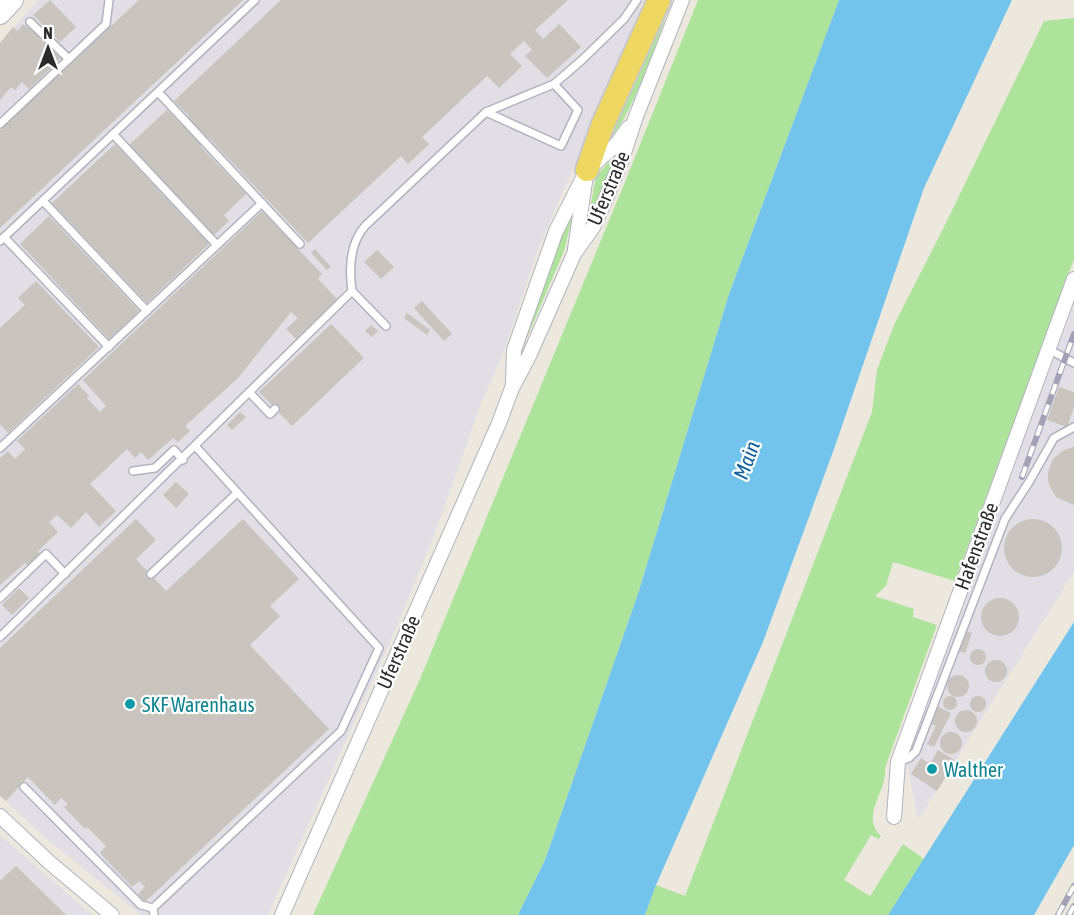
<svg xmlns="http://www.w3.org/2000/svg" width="1074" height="915" font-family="'Asap Condensed',sans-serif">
  <rect width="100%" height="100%" fill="#ede8de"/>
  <g fill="#e1dee6">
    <polygon points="38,0 643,0 618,65 538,249 501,359 482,401 436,530 397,626 268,915 141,915 47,839 0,796 0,43"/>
    <polygon points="1074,303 1074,572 918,820 907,763 910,750"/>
    <polygon points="0,835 86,910 93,915 0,915"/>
  </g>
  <g fill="#aee39b">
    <path d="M667,0H672C660,32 631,122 607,141Z"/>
    <polygon points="698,0 839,0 729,294 638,594 545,860 518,915 313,915 420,679 625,182"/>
    <path d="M1074,18V259L955,581L893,562L886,586L875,596L914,609L913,617L937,625L885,768C888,791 859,816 881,836L879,839L871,835L844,880L870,896L903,844L924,859L888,915H645L656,885L685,896L872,412L877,370L894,325L943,229L1044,21Z"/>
    <polygon points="613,157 615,158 614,162 587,224 596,177"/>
    <polygon points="573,214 564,251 520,354 561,238"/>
  </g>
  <g fill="#73c4ed">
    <polygon points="839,0 1012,0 924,188 834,449 763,642 656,885 645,915 518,915 545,860 638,594 729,294"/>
    <polygon points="1074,622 1074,845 1034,915 888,915"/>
  </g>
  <g fill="#c9c4bd">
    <polygon points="50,0 76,27 60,42 33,15"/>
    <polygon points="139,0 243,0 0,228 0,130"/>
    <polygon points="281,0 568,0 535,30 543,39 559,24 581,47 547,78 525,56 532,50 524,41 510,54 522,66 499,88 487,76 422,137 429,144 408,164 401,156 308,243 209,138 200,146 246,194 224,215 229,221 214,235 129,145 167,110 181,124 189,116 174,101"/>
    <polygon points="23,24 38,35 38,37 61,58 29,89 22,82 15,90 11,87 0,100 0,43 13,27 18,31"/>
    <polygon points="115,144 209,244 147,303 52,203"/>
    <polygon points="262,211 322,274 318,279 337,299 296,339 286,329 298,318 291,312 238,378 185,426 190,431 178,442 173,438 148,460 141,452 135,458 127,449 90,484 116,511 99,527 86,512 71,528 57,515 49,522 58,532 38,551 40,554 27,565 25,563 0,585 0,458 8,451 15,459 25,449 17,441 78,384 89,396 87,398 100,412 106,406 83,380"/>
    <polygon points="49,216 139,311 109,339 20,244"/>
    <polygon points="315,249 331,267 327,270 311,253"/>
    <polygon points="377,250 394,267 381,279 364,262"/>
    <polygon points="36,281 99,347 8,433 0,424 0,328 25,305 18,298"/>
    <polygon points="422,301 452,334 444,341 414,308"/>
    <polygon points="407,313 430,330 427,335 404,318"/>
    <polygon points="331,324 364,358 292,426 259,392"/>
    <polygon points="371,325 378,331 372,337 365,331"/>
    <polygon points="1059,387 1074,392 1074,407 1067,427 1047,420"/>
    <polygon points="240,412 246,417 232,430 227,425"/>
    <polygon points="1074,447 1074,505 1056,497 1049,485 1048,479 1048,472 1053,459 1064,450"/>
    <polygon points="176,482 189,494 176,508 163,495"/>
    <polygon points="136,519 156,540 136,559 166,591 243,519 299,579 270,606 280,616 250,645 329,729 145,902 138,894 145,887 139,881 132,887 100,853 106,846 87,827 85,829 64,807 68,804 61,798 55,805 28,777 6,801 0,796 0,648"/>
    <circle cx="1033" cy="548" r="29"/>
    <polygon points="19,588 29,598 12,615 2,605"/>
    <circle cx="1000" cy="617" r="19"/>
    <polygon points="959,629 972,633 965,653 952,648"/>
    <circle cx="978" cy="657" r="8"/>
    <circle cx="996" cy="671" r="11"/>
    <circle cx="958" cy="686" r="11"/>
    <circle cx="978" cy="704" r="8"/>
    <circle cx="950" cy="703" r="7"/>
    <polygon points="937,706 951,713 934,747 927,744 936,726 929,723"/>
    <circle cx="966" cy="721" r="11"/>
    <circle cx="951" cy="743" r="11"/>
    <polygon points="938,750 956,761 937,791 911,774 921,758 930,764"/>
    <polygon points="16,866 66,915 0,915 0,881"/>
  </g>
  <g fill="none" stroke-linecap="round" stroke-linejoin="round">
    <g stroke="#b1b3bf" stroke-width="10">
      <g id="lane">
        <polyline points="30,22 69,59"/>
        <polyline points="158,92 300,244"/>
        <polyline points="486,112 561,146 578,110 554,84"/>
        <polyline points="0,124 106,24 109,0"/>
        <polyline points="113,134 217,245"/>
        <polyline points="43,201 147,311"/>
        <polyline points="4,237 109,347"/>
        <polyline points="0,241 255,0"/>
        <path d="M352,291C349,269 349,244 365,226L486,112L554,84L582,60L624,19L637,0"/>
        <polyline points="1048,349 1074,363"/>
        <polyline points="250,393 270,414 275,409"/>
        <polyline points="0,448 262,203"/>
        <polyline points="133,471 155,468 174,450 183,460"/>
        <polyline points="151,574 237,493"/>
        <polyline points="0,598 46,554 65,574"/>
        <polyline points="0,637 352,291 386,326"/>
        <polyline points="898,762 909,758 916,751 1005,519 1029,482 1054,438 1074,427"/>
        <polyline points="24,787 141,905 153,908"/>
        <polyline points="154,915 153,908 341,731 379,648 196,447"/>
      </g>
    </g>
    <g stroke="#b1b3bf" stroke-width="16">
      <g id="street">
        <polyline points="575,249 585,182"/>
        <polyline points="513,383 514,350 556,231 587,170 616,145 628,128"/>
        <polyline points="0,816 49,862 112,915"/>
        <polyline points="894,817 898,762 1074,279"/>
        <polyline points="282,915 499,423 512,388 529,356 574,254 593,227 604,203 622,159 635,119 682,0"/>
      </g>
    </g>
    <g stroke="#b1b3bf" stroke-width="22">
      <polyline id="secondary" points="0,14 13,0"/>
    </g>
    <g stroke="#c8c8c8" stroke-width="26">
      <polyline id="primary" points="587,170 603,124 659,0"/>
    </g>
    <use href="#lane" stroke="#fff" stroke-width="7"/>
    <use href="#street" stroke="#fff" stroke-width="14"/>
    <use href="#secondary" stroke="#fff" stroke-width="20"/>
    <use href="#primary" stroke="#efd861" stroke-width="22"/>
    <g stroke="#a1a2b5" stroke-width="6">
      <g id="rail">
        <polyline points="1022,477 1074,334"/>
        <polyline points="1058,915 1074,886"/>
        <polyline points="1069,915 1074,906"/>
      </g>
    </g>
    <use href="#rail" stroke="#fff" stroke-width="4" stroke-dasharray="11" stroke-linecap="butt"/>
  </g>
  <g fill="#0f9aa8" stroke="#fff" stroke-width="2">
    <circle cx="130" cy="704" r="6"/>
    <circle cx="932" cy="769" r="6"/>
  </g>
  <g text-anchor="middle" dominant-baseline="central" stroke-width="4.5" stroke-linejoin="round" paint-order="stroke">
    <g font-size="20" fill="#2b2b2b" stroke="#fff">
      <text transform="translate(608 188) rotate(-67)">Uferstraße</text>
      <text transform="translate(976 546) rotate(-70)">Hafenstraße</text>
      <text transform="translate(398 652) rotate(-66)">Uferstraße</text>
    </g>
    <g font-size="20" fill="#0d838f" stroke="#fff" text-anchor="start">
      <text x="142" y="704">SKF Warenhaus</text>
      <text x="944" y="769">Walther</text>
    </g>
    <g font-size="21" font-style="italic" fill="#0f619c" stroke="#fff">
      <text transform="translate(746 460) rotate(-70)">Main</text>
    </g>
  </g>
  <g transform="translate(48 48)" stroke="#ffffff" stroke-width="4.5" paint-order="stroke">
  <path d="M0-4.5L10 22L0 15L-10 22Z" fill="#2b2b2b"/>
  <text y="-9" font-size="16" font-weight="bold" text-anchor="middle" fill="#2b2b2b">N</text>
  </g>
</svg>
